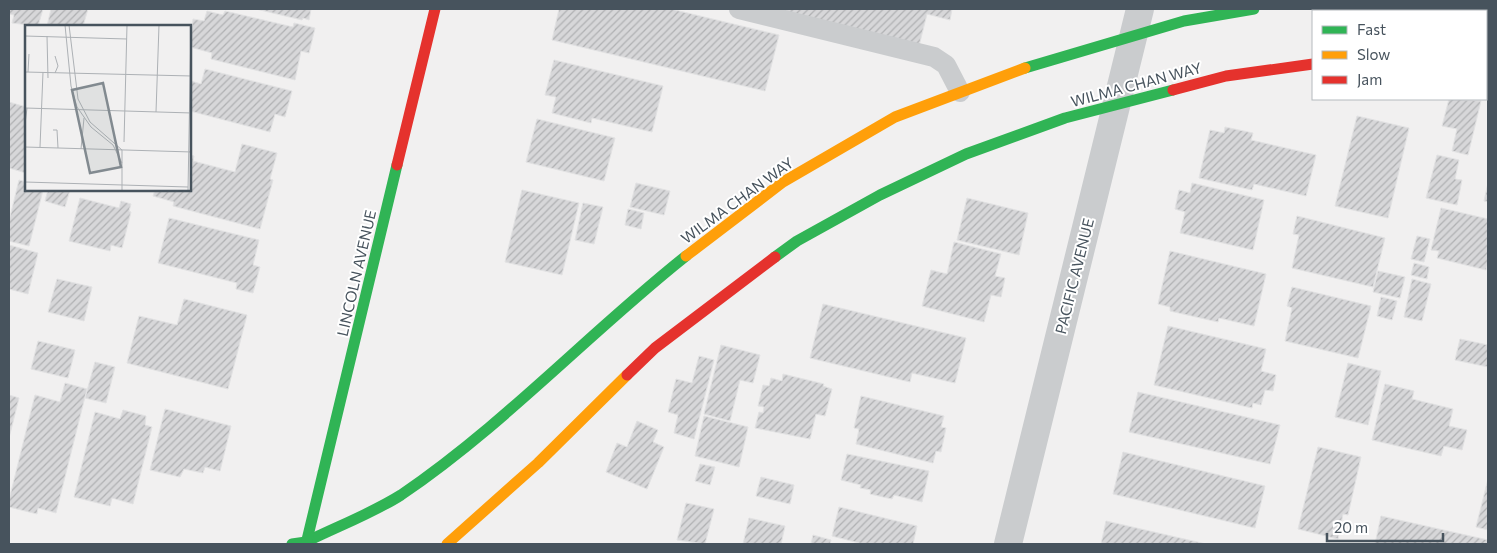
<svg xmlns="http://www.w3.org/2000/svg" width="1497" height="553" font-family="Commissioner,sans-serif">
  <defs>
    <pattern id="building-hatch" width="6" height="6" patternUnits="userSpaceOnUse" patternTransform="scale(1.25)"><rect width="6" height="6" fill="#d7d7d9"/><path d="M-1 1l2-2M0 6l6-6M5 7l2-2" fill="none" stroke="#b0b1b3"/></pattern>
  </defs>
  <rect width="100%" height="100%" fill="#f1f0f0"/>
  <g fill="url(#building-hatch)" stroke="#e2e2e3">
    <polygon points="9,9 43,9 38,26 12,23 14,15 9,14"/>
    <polygon points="51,9 88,9 83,26 47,26"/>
    <polygon points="256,9 311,9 309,20 303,18 302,20"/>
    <polygon points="559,9 671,9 779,35 765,91 552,40"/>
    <polygon points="764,9 952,9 950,20 927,14 919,46"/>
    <polygon points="207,11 223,15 225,11 293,27 294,23 315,28 309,53 301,51 295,80 211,59 212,53 190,47 193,19 204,21"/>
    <polygon points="554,60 663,86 652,132 592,118 591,123 552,113 556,97 545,95"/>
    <polygon points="205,69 292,91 285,117 275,114 270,132 190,111 191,81 201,84"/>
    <polygon points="1449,99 1481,101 1468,155 1452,151 1457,129 1442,126"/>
    <polygon points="9,102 26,107 26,173 9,168"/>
    <polygon points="1357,116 1409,128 1388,218 1335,206"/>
    <polygon points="537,119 615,138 604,181 526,162"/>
    <polygon points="1225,127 1253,133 1251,140 1316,155 1306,196 1254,184 1252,190 1199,178 1210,130 1224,133"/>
    <polygon points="242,144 277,153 270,179 273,180 260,229 173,206 174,202 153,196 155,190 190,190 190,155 194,156 193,161 235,172"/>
    <polygon points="1437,155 1459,160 1455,179 1462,180 1457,205 1426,198"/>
    <polygon points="19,180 26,182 26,190 43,190 29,246 9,241 9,221"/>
    <polygon points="636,183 670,191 664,215 630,207"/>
    <polygon points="1192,183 1264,200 1253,250 1180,233 1185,212 1175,209 1179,190 1190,193"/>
    <polygon points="1488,183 1488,202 1484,201"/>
    <polygon points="48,190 70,190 65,207 45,201"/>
    <polygon points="522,190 579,203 562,275 505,262"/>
    <polygon points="80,198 119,208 121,201 131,204 129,211 131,212 122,248 111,245 110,251 69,241"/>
    <polygon points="967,198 1028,213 1019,255 957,240"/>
    <polygon points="583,203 603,207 594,244 575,240"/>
    <polygon points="1441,208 1488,219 1488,261 1486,270 1437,258 1439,251 1431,250"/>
    <polygon points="628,209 644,213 641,229 625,225"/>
    <polygon points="1297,216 1385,238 1373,287 1292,268 1299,235 1293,234"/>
    <polygon points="169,218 259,240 253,265 260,267 253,293 236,289 237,283 158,263"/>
    <polygon points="1417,236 1430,239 1424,262 1411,259"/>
    <polygon points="954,242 1001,254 995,276 1005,278 1001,297 991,295 984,322 922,306 931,270 947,274"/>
    <polygon points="9,245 38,253 28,294 9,289"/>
    <polygon points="1170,251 1266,274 1254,326 1219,318 1218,322 1170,311 1170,307 1158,304"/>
    <polygon points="1414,263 1429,267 1427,279 1411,275"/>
    <polygon points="1378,271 1405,277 1400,298 1373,292"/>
    <polygon points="57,279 92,287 84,321 48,312"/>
    <polygon points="1412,279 1431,284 1422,321 1404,317"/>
    <polygon points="1292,287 1371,306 1358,358 1285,341 1292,308 1287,306"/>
    <polygon points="1381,297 1397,301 1392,320 1377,316"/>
    <polygon points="184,299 247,315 228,389 127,363 139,316 177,325"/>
    <polygon points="823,304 966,338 955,383 912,373 910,382 810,358"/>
    <polygon points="1168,326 1266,349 1261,371 1276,375 1273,391 1265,390 1261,405 1253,403 1252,408 1154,385"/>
    <polygon points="1460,339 1488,345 1488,367 1455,360"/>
    <polygon points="38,341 75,350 68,378 31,369"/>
    <polygon points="721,345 760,355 753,383 740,380 730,421 704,414"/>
    <polygon points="699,356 714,360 694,439 674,433 678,415 668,412 676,379 692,383"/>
    <polygon points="95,362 115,367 106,403 85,398"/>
    <polygon points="1348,363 1381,371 1368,425 1335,417"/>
    <polygon points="783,374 824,384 823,386 832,389 825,416 816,414 810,439 755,428 759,412 763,413 764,407 758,406 763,385 769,386 771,378 782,381"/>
    <polygon points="65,383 87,389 56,513 38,508 37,514 9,507 9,500 35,395 60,402"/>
    <polygon points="1385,384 1414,391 1412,399 1453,409 1449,426 1467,430 1462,450 1444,446 1441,456 1372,440"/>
    <polygon points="1138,392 1280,425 1270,464 1129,432"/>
    <polygon points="9,395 19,398 9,438"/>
    <polygon points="861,396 944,416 941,427 946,428 941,452 936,451 933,463 856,444 859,429 854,428"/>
    <polygon points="165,409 231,426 220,471 205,467 203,473 184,469 180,477 150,470"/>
    <polygon points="123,410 146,416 145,425 152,427 133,504 112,498 110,506 74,497 95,412 120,419"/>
    <polygon points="704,416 748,427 739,467 695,456"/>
    <polygon points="637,421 658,430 653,442 664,447 647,489 606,472 617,443 627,447"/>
    <polygon points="1318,447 1361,457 1348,515 1343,514 1338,539 1298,529"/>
    <polygon points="1123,452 1265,486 1255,528 1113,494"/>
    <polygon points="847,454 929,471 922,502 894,495 892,499 870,494 871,490 860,488 861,485 841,480"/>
    <polygon points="700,464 715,467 710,485 695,481"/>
    <polygon points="761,477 794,485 790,504 756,496"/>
    <polygon points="1488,479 1488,530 1476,527"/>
    <polygon points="686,503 714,509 705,544 677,540"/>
    <polygon points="839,507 917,526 913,544 863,544 832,536"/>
    <polygon points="1381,516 1488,540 1488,544 1375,544"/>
    <polygon points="749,518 785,526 781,544 743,544"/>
    <polygon points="1106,521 1206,544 1101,544"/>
    <polygon points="813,535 831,540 830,544 811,544"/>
  </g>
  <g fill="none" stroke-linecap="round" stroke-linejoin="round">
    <polyline stroke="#caccce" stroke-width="20" points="739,9 934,57 946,65 960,92"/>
    <polyline stroke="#caccce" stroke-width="28" points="1008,544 1140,9"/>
    <g stroke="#30b455" stroke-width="11">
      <polyline points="1486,54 1488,54"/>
      <polyline points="1025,68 1184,21 1254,9"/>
      <polyline points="775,257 797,241 880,195 966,154 1065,118 1173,90"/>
      <path d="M292,544L306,542C336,527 373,513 401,495C504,425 589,333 686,256"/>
      <polyline points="306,544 397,165"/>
    </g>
    <g stroke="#ff9f0a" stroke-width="11">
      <polyline points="686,256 783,182 895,117 1025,68"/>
      <polyline points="447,544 538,463 627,375"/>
    </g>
    <g stroke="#e5322d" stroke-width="11">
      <polyline points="1173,90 1226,76 1313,64"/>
      <polyline points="397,165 435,9"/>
      <polyline points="627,375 655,348 775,257"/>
    </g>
  </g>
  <g text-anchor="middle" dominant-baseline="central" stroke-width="4" stroke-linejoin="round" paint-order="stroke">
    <g font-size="15" fill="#47535d" stroke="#fff">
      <text transform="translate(1136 84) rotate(-15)">WILMA CHAN WAY</text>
      <text transform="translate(737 200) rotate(-36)">WILMA CHAN WAY</text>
      <text transform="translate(356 273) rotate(-77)">LINCOLN AVENUE</text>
      <text transform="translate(1074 276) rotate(-76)">PACIFIC AVENUE</text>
    </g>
  </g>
  <g transform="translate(25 25)">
    <rect width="166" height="166" fill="#f1f0f0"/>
    <path fill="none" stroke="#adb1b5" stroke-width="1" d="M40,0L46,61L52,82L66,102L88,120L97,138M44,0L53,74L65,97L97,125V166M0,11L102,14M22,11L23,53M30,31L33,41L30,48M0,47L167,51M3,47L4,29M0,83L167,88M131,87L134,0M0,99L2,83M28,105H32L33,123M99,117L102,0M0,122L167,127M15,122L18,47M56,124L59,93M0,157L163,162M163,166L166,0"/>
    <path fill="#828a90" fill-opacity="0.15" stroke="#828a90" stroke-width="2.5" d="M78,58L96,142L65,148L47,65Z"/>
    <rect width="166" height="166" fill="none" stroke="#47535d" stroke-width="2.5"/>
  </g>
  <rect width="1497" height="553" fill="none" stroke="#47535d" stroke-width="20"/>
  <rect x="1312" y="10" width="175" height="90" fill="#ffffff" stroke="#b5babe"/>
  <rect x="1322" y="26" width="25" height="8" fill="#30b455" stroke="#b5babe"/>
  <text x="1357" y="35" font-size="15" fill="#47535d">Fast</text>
  <rect x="1322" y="51" width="25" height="8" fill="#ff9f0a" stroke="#b5babe"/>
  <text x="1357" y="60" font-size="15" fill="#47535d">Slow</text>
  <rect x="1322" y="76" width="25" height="8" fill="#e5322d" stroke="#b5babe"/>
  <text x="1357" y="85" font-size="15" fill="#47535d">Jam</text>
  <path d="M1327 533v8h116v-8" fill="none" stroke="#47535d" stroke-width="2.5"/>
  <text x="1334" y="533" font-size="15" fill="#47535d" stroke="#ffffff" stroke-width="4" paint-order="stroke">20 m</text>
</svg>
